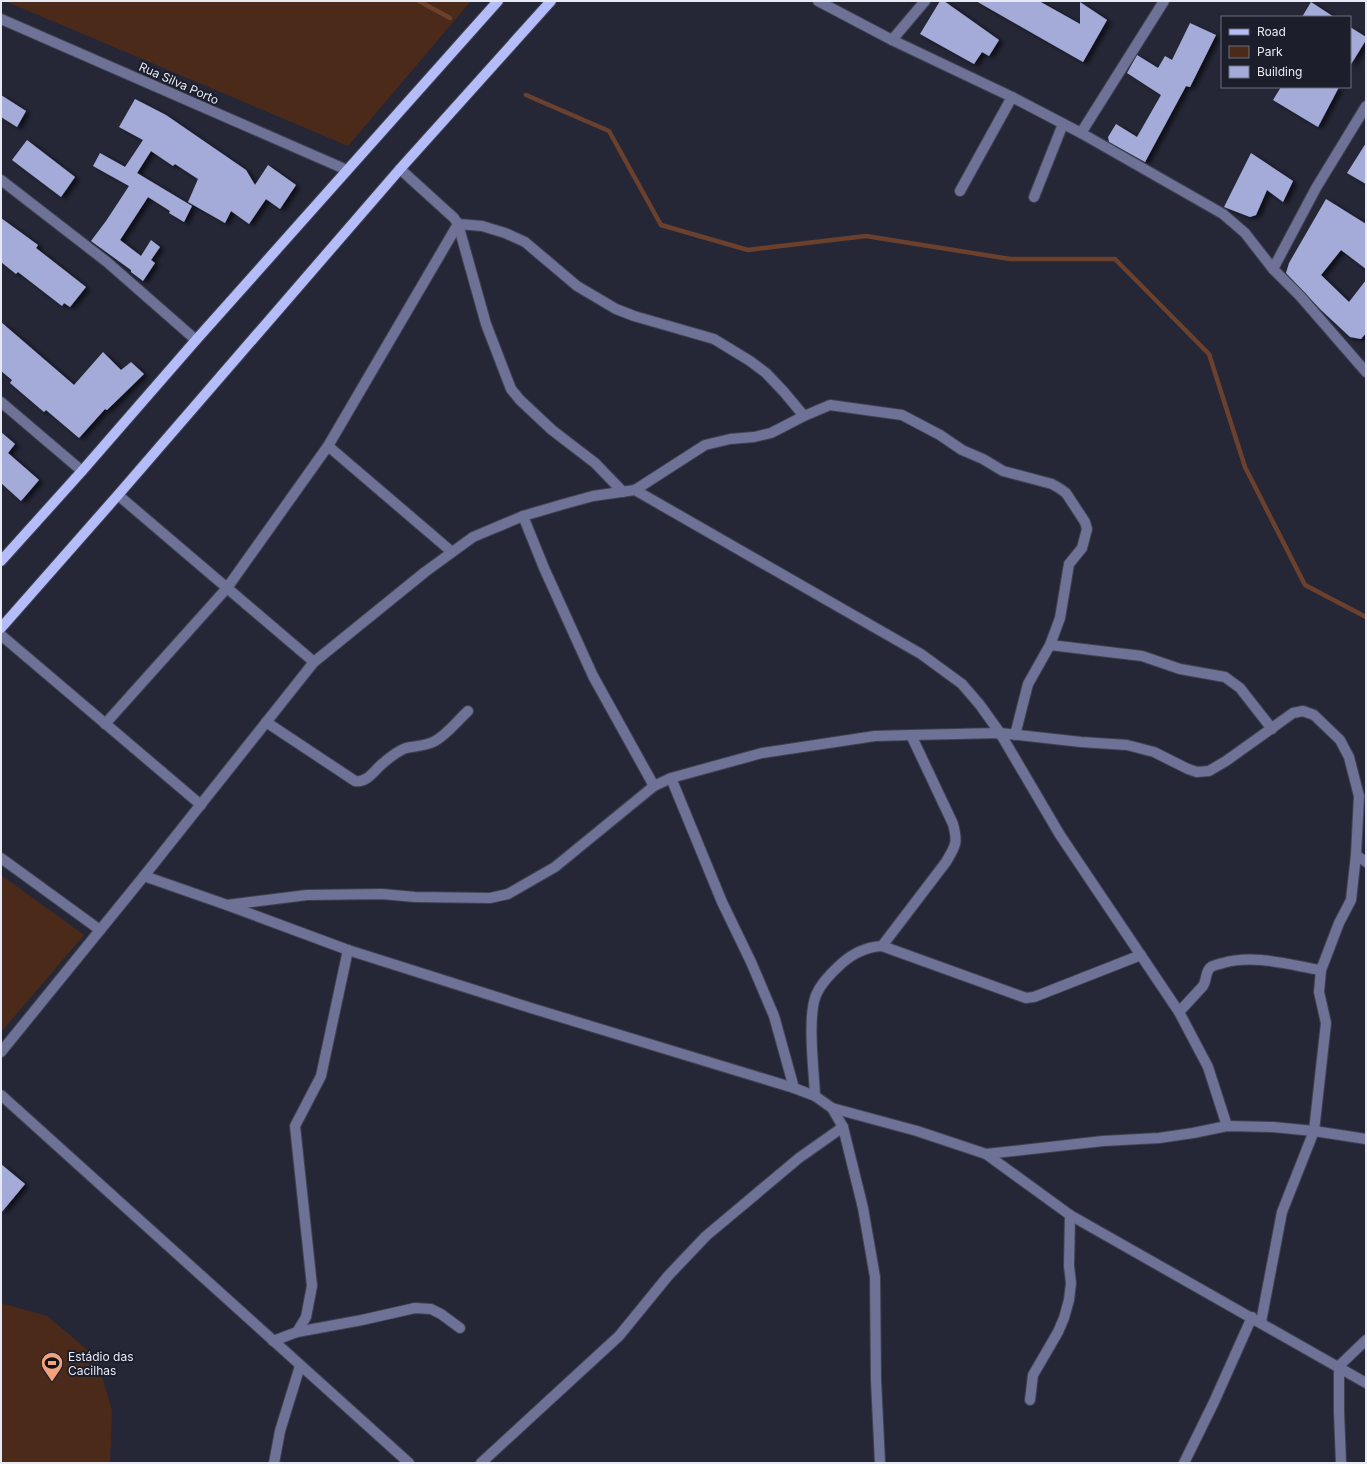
<svg xmlns="http://www.w3.org/2000/svg" width="1367" height="1464" font-family="Inter,sans-serif">
  <defs>
    <filter id="shadow"><feDropShadow dx="4.5" dy="2.5" stdDeviation="2" flood-color="#0009"/></filter>
  </defs>
  <rect width="100%" height="100%" fill="#252737"/>
  <g fill="#4c2a19">
    <polygon points="5,1 471,1 348,146"/>
    <polygon points="1,875 84,935 1,1032"/>
    <polygon points="1,1303 47,1316 96,1357 112,1410 110,1463 1,1463"/>
  </g>
  <g fill="none" stroke-linecap="round" stroke-linejoin="round">
    <g stroke="#6b412d" stroke-width="4.5">
      <polyline points="419,1 450,18"/>
      <polyline points="526,95 609,131 661,225 748,250 866,236 1010,259 1115,259 1209,354 1245,467 1305,585 1366,617"/>
    </g>
  </g>
  <g fill="#a4abd9" filter="url(#shadow)">
    <polygon points="940,1 944,1 999,40 989,56 982,52 974,64 920,34"/>
    <polygon points="976,1 1039,1 1080,24 1080,2 1107,20 1083,62"/>
    <polygon points="1311,2 1334,17 1302,17"/>
    <polygon points="1190,23 1216,35 1190,87 1186,86 1145,162 1109,142 1108,137 1116,124 1137,137 1161,95 1127,73 1137,55 1158,68 1165,56 1172,60"/>
    <polygon points="1350,27 1366,37 1366,40 1350,66"/>
    <polygon points="1281,87 1339,87 1318,127 1273,100"/>
    <polygon points="1,95 26,111 17,127 1,117"/>
    <polygon points="135,99 166,115 246,170 255,185 268,165 296,185 280,209 266,199 249,224 231,211 225,223 188,202 198,179 175,164 173,166 151,151 137,173 192,206 184,222 169,213 170,211 148,197 120,240 141,256 151,240 160,247 151,260 155,263 143,281 131,272 131,270 91,241 106,221 129,186 93,166 100,153 125,167 143,140 119,127"/>
    <polygon points="27,140 75,177 61,197 12,160"/>
    <polygon points="1366,143 1366,184 1347,173"/>
    <polygon points="1251,153 1293,181 1283,202 1267,190 1256,215 1250,217 1224,207"/>
    <polygon points="1326,199 1366,224 1366,269 1341,250 1321,275 1349,302 1366,280 1366,333 1361,339 1350,337 1321,310 1286,273 1289,263"/>
    <polygon points="1,218 38,245 36,248 86,287 70,307 64,303 62,306 18,272 16,274 1,262"/>
    <polygon points="1,322 74,385 103,352 121,370 131,362 144,374 107,410 105,409 79,438 46,410 44,412 10,383 12,380 1,371"/>
    <polygon points="1,432 15,444 8,453 39,480 21,501 1,483"/>
    <polygon points="1,1164 25,1184 1,1213"/>
  </g>
  <g fill="none" stroke-linecap="round" stroke-linejoin="round">
    <g stroke="#404251" stroke-width="12">
      <g id="minor">
        <polyline points="818,1 892,40 1012,97 1081,133 1223,214 1245,233 1273,269 1300,296 1366,372"/>
        <polyline points="1,19 347,170"/>
        <polyline points="892,40 925,1"/>
        <polyline points="1081,133 1164,1"/>
        <polyline points="1,180 107,262 196,340"/>
        <polyline points="960,191 1012,97"/>
        <polyline points="1034,197 1063,124"/>
        <polyline points="1273,269 1316,188 1366,106"/>
        <polyline points="1,402 82,471"/>
        <polyline points="328,446 452,552"/>
        <polyline points="635,490 705,445 730,439 754,437 771,433 804,416 830,405 902,415 940,435 962,450 983,459 1003,471 1052,484 1059,488 1066,493 1085,522 1087,529 1082,548 1069,564 1060,618 1050,645 1028,684 1015,735"/>
        <polyline points="623,492 595,463 552,430 520,400 511,389 486,324 458,224 482,226 505,233 525,242 577,286 616,309 634,316 714,339 750,361 766,373 784,392 804,416"/>
        <polyline points="523,516 544,568 593,676 654,786"/>
        <polyline points="1,635 201,805"/>
        <polyline points="1050,645 1142,656 1180,669 1225,677 1240,688 1272,729"/>
        <polyline points="314,662 425,572 473,537 523,516 564,504 593,496 635,490 921,654 962,684 980,705 1000,733 1060,835 1179,1012 1208,1067 1227,1126"/>
        <path d="M266,722L355,781C367,783 374,771 382,764C389,758 397,751 406,748C415,746 424,746 433,742C446,736 457,721 468,711"/>
        <polyline points="105,724 227,588 328,446 458,224 454,218 400,169"/>
        <polyline points="671,778 722,902 751,962 774,1016 794,1088"/>
        <polyline points="1356,855 1366,862"/>
        <polyline points="1,858 100,930"/>
        <polyline points="144,876 227,905 348,950 531,1008 794,1088 815,1096 832,1108 843,1127 863,1208 875,1277 876,1380 880,1463"/>
        <polyline points="227,905 307,895 382,894 415,897 490,898 508,894 555,867 654,786 671,778 762,753 875,736 911,735 1000,733 1081,742 1127,745 1154,752 1188,769 1197,772 1209,771 1226,761 1293,713 1303,711 1314,715 1340,740 1349,757 1359,796 1356,855 1351,900 1339,923 1321,970 1319,992 1326,1023 1314,1131 1282,1212 1261,1322"/>
        <path d="M882,946L946,862C956,845 958,843 953,824L911,735"/>
        <path d="M1179,1012L1203,986C1207,980 1205,971 1211,967C1214,965 1220,964 1223,963C1255,954 1289,965 1321,970"/>
        <polyline points="1,1052 144,876 314,662 118,495"/>
        <polyline points="1,1095 409,1463"/>
        <path d="M815,1096C814,1070 807,1018 816,995C821,983 831,973 841,964C852,954 867,947 882,946L1026,998L1034,997L1141,955"/>
        <polyline points="832,1108 917,1131 986,1154 1070,1215 1366,1383"/>
        <polyline points="986,1154 1103,1141 1159,1138 1193,1133 1227,1126 1273,1127 1314,1131 1366,1139"/>
        <polyline points="297,1332 306,1317 312,1286 295,1126 321,1076 348,950"/>
        <polyline points="273,1341 297,1332 362,1320 415,1308 431,1309 441,1314 460,1328"/>
        <polyline points="1030,1400 1033,1375 1058,1332 1064,1318 1069,1300 1071,1283 1069,1266 1070,1215"/>
        <polyline points="274,1463 280,1431 300,1366"/>
        <polyline points="481,1463 619,1336 668,1276 706,1236 799,1158 843,1127"/>
        <polyline points="1184,1463 1214,1402 1252,1317"/>
        <polyline points="1341,1463 1339,1412 1339,1366 1366,1340"/>
      </g>
    </g>
    <g stroke="#404251" stroke-width="12">
      <g id="major">
        <polyline points="1,561 82,471 196,340 498,1"/>
        <polyline points="1,628 118,495 400,169 551,1"/>
      </g>
    </g>
    <use href="#minor" stroke="#6d7296" stroke-width="10"/>
    <use href="#major" stroke="#b4bdf9" stroke-width="10"/>
  </g>
  <defs>
    <g id="stadium-pin" transform="scale(1.15)"><path d="M0 17L-7.5 6A9.5 9.5 0 1 1 7.5 6Z" fill="#f1a17c" stroke="#1c1e2c"/><path d="M0-5a6.5 5 0 1 0 0 10a6.5 5 0 1 0 0-10ZM-3.5-1.8h7v3.6h-7Z" fill="#111"/></g>
  </defs>
  <g fill-rule="evenodd">
    <use href="#stadium-pin" x="52" y="1363"/>
  </g>
  <g text-anchor="middle" dominant-baseline="central" stroke-width="4" stroke-linejoin="round" paint-order="stroke">
    <g font-size="12" fill="#e7e9f4" stroke="#1c1e2c">
      <text transform="translate(179 83) rotate(24)">Rua Silva Porto</text>
    </g>
    <g font-size="12" fill="#e7e9f4" stroke="#1c1e2c" text-anchor="start">
      <text x="68" y="1356">Estádio das<tspan x="68" dy="14">Cacilhas</tspan></text>
    </g>
  </g>
  <rect width="1367" height="1464" fill="none" stroke="#e7e9f4" stroke-width="4"/>
  <rect x="1221" y="16" width="130" height="72" fill="#1c1e2c" stroke="#6d6f7c"/>
  <rect x="1229" y="29" width="20" height="6" fill="#b4bdf9" stroke="#6d6f7c"/>
  <text x="1257" y="36" font-size="12" fill="#e7e9f4">Road</text>
  <rect x="1229" y="46" width="20" height="12" fill="#4c2a19" stroke="#6d6f7c"/>
  <text x="1257" y="56" font-size="12" fill="#e7e9f4">Park</text>
  <rect x="1229" y="66" width="20" height="12" fill="#a4abd9" stroke="#6d6f7c"/>
  <text x="1257" y="76" font-size="12" fill="#e7e9f4">Building</text>
</svg>
